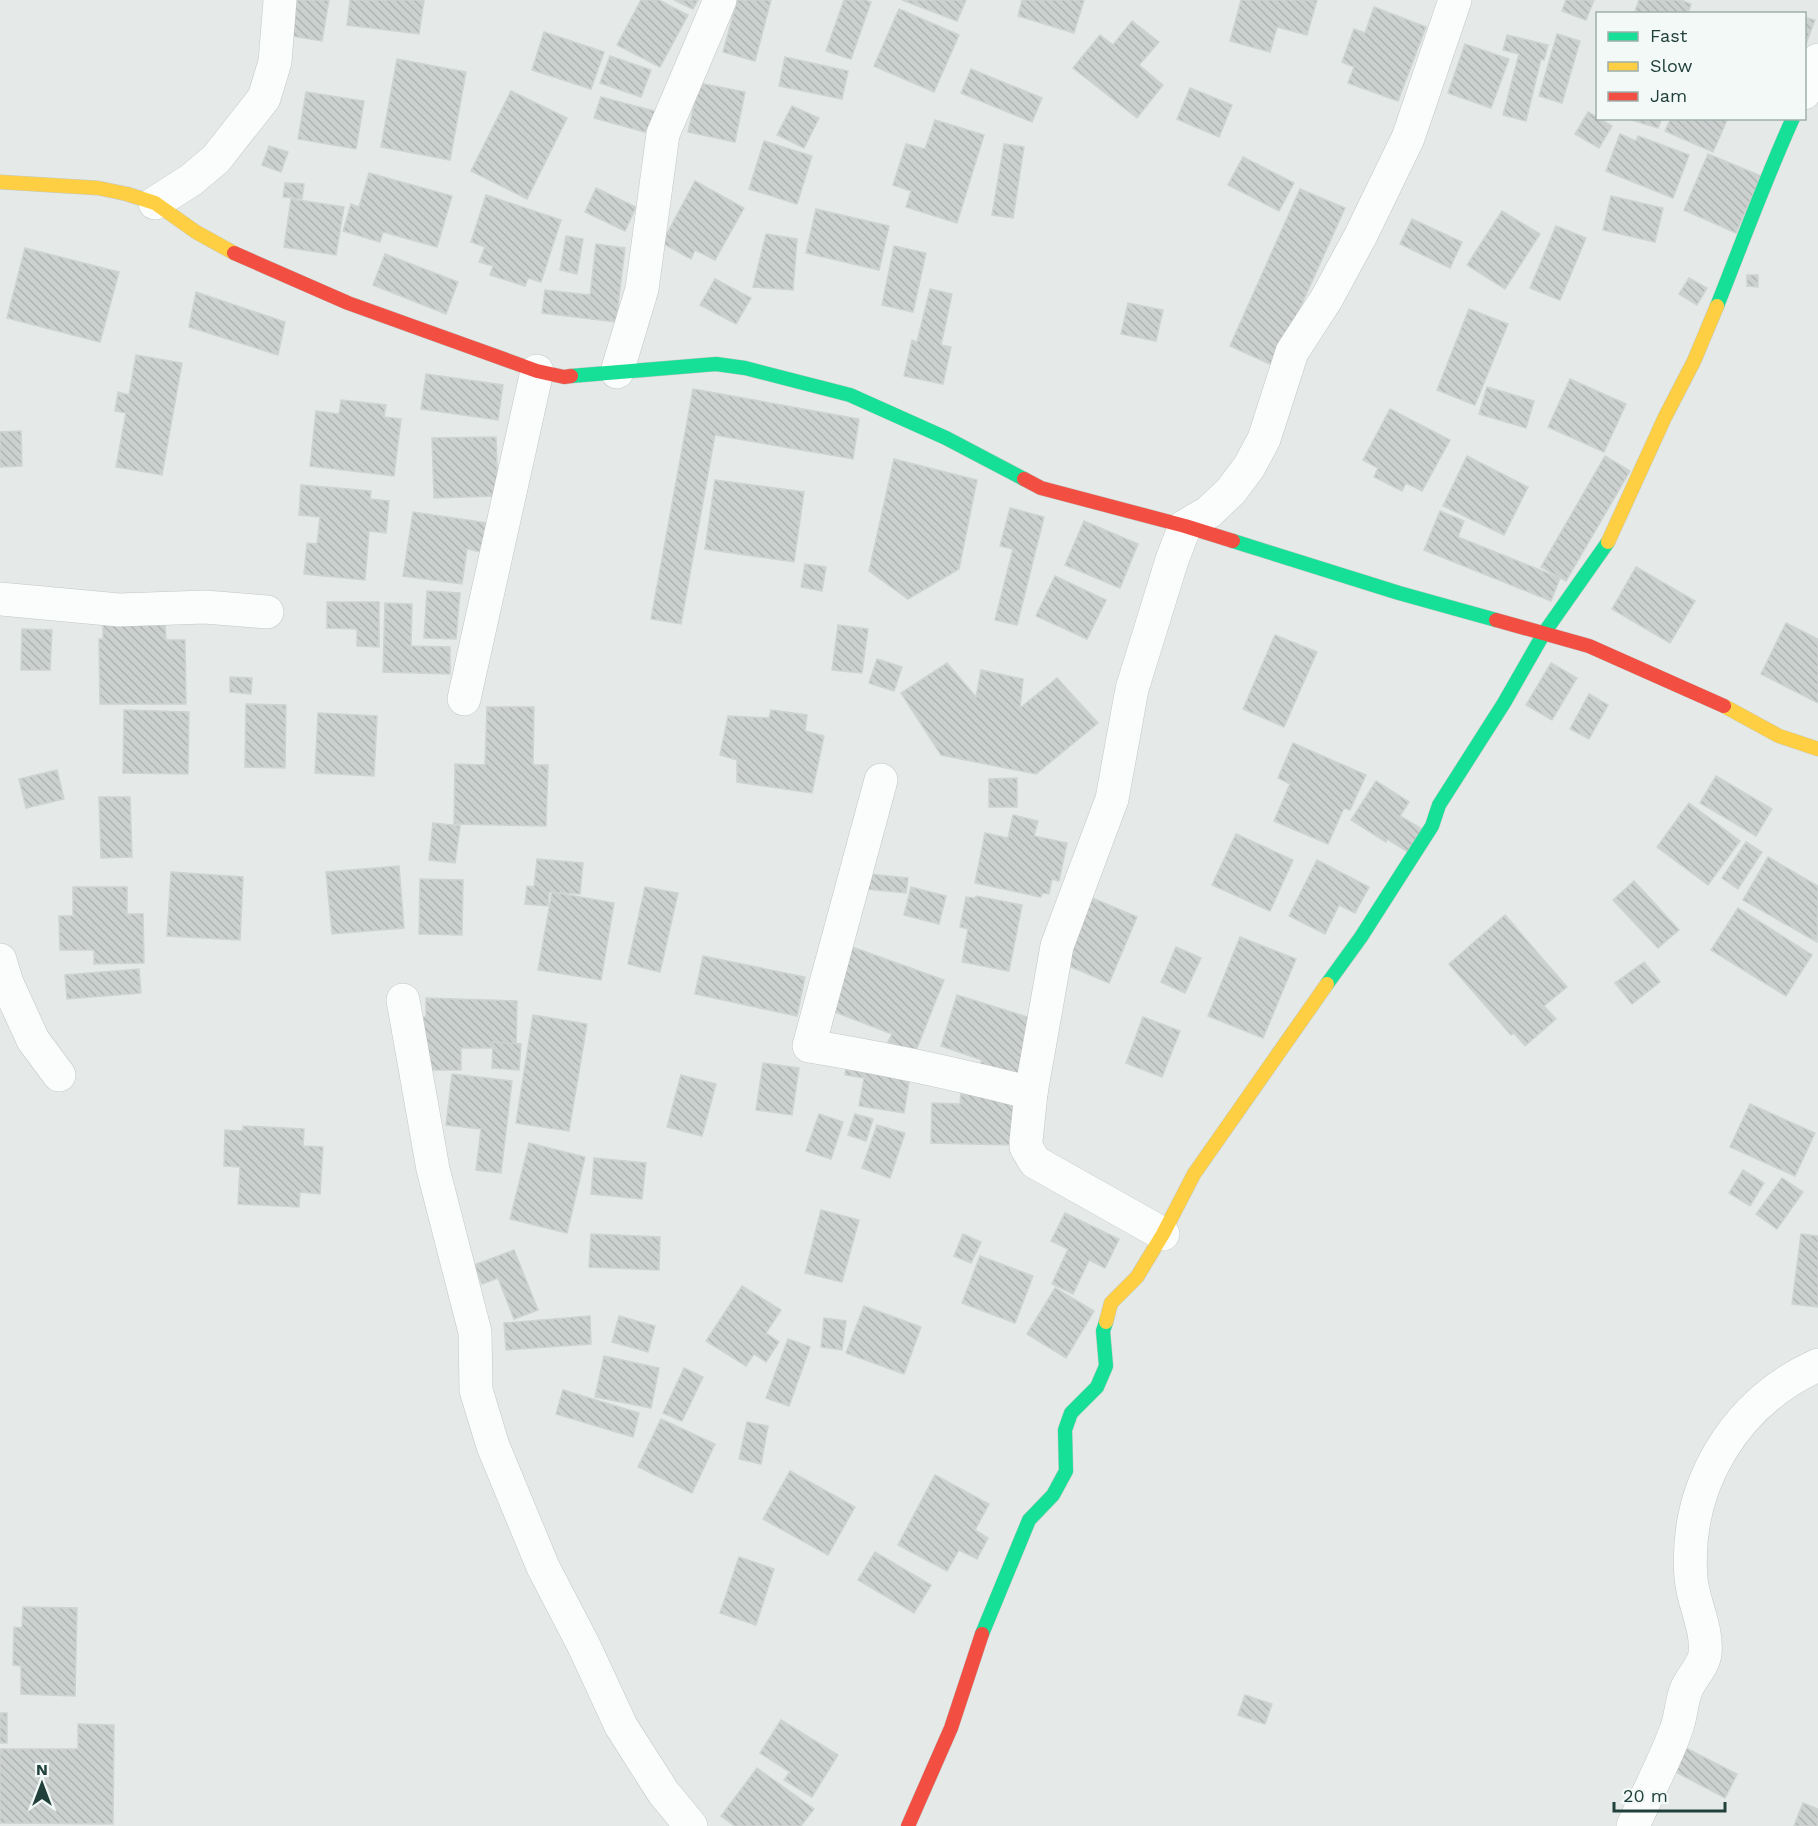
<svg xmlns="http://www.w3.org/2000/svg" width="1818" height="1826" font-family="'Work Sans',sans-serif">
  <defs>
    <pattern id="building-back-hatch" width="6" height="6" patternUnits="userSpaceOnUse" patternTransform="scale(1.5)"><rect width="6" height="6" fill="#ccd1d0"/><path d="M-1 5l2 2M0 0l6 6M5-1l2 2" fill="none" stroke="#afb4b4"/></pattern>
  </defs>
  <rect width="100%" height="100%" fill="#e5eae8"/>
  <g fill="url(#building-back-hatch)" stroke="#ced4d1" stroke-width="1.5">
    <polygon points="297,0 329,0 322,41 291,36"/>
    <polygon points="350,0 424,0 419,34 347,25"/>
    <polygon points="641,0 659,0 688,15 660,67 617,45"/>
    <polygon points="674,0 698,0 693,9"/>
    <polygon points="737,0 771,0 755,61 723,52"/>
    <polygon points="844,0 865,0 871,2 851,59 826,51"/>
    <polygon points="902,0 966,0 957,21"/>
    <polygon points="1022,0 1084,0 1074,33 1018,16"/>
    <polygon points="1241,0 1317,0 1307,35 1277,27 1270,52 1230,41"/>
    <polygon points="1566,0 1594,0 1586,20 1562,11"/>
    <polygon points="1639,0 1681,0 1691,4 1688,14 1634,14"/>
    <polygon points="1374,7 1426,27 1398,101 1348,83 1354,67 1342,62 1354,29 1365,33"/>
    <polygon points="899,9 959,35 934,92 874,66"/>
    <polygon points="1804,17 1815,20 1804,49"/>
    <polygon points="1132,21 1159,42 1139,65 1163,85 1137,118 1073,68 1100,35 1113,45"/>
    <polygon points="544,32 604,52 591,89 532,70"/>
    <polygon points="1557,34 1580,41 1562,103 1539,96"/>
    <polygon points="1507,35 1548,45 1544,60 1541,59 1526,121 1503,115 1519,54 1503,50"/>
    <polygon points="1465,44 1509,59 1491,108 1448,93"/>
    <polygon points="610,56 651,70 641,97 600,83"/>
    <polygon points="785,57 848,71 842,99 779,86"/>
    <polygon points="397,59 466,72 450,160 381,147"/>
    <polygon points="971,69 1042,98 1032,122 961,93"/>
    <polygon points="699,83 745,92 735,142 688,132"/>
    <polygon points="1190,88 1232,105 1219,137 1177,119"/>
    <polygon points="511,91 567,118 527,199 471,171"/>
    <polygon points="306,92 364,101 356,149 298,139"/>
    <polygon points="601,97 658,112 652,134 594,118"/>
    <polygon points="792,106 819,118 804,148 777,135"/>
    <polygon points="1588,112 1612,126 1599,148 1575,134"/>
    <polygon points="1625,118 1662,118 1658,128"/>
    <polygon points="1671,118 1728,118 1713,152 1665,131"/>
    <polygon points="935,120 984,135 957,223 906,207 911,191 893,185 906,144 925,149"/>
    <polygon points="1620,134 1636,141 1638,136 1689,155 1673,198 1606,171"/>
    <polygon points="764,141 812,156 797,204 749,189"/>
    <polygon points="1004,144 1024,147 1013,218 992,215"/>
    <polygon points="269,146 288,152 281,172 262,165"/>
    <polygon points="1708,154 1761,176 1736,233 1684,210"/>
    <polygon points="1243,157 1294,183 1279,211 1228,185"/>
    <polygon points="369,173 452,196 437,247 383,232 380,242 343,231 351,204 359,207"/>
    <polygon points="695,181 744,208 715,260 695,250 691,259 662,243"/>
    <polygon points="285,183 304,184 302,199 283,197"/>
    <polygon points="596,188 636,207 625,231 585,212"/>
    <polygon points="1300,189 1345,208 1274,366 1230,346"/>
    <polygon points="486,195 561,220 541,282 528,278 525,286 490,275 493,266 479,262 485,247 471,242"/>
    <polygon points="1611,196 1663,208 1655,242 1603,230"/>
    <polygon points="291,199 344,207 336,255 284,247"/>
    <polygon points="816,209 889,226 879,270 806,253"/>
    <polygon points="1502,211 1540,234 1505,289 1467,265"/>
    <polygon points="1412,219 1462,242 1450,268 1400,244"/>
    <polygon points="1556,226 1586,238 1560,300 1530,288"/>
    <polygon points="766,234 797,239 793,290 753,287"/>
    <polygon points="566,236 583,239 577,274 560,270"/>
    <polygon points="596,244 625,248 616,322 542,313 545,290 590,295"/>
    <polygon points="894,246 926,253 913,312 882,305"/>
    <polygon points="25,248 119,272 100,342 7,318"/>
    <polygon points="385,254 458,282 446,314 373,285"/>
    <polygon points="1747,275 1758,275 1758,287 1747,286"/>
    <polygon points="1689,278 1707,288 1697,305 1679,294"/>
    <polygon points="715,279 751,298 736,324 700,305"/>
    <polygon points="930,289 952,294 941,345 951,347 943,384 904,376 912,340 917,342"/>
    <polygon points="196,292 285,322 278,355 189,327"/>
    <polygon points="1128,303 1163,310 1156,341 1121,334"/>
    <polygon points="1469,309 1508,324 1475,405 1437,390"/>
    <polygon points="136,355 182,363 162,475 116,467 126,413 115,411 118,392 129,395"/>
    <polygon points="426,374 503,385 498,420 421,409"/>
    <polygon points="1570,379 1626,404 1604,452 1548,427"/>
    <polygon points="1487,387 1534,401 1526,428 1479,414"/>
    <polygon points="693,389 859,419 853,459 715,435 681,624 651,619"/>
    <polygon points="341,400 386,405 384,417 401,419 394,476 310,466 316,411 339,414"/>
    <polygon points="1390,409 1450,440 1422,491 1406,483 1402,491 1374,477 1378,468 1363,460"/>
    <polygon points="21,431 22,466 0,467 0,432"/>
    <polygon points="496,437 498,496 434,498 432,438"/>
    <polygon points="1467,456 1528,487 1504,535 1443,506"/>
    <polygon points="1605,456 1630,471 1566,581 1541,567"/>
    <polygon points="894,459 977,480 959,569 908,599 869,571"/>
    <polygon points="715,480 804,492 794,562 705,549"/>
    <polygon points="301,485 371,491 370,499 389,501 386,533 369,531 365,580 304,574 307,543 317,544 320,517 299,515"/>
    <polygon points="1010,508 1044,517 1017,625 995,620 1013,549 1000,546"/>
    <polygon points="1440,511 1464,521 1458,537 1560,578 1551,601 1424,550"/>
    <polygon points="413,512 487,523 482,552 467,549 462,584 403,576"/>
    <polygon points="1084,521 1138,544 1120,588 1065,565"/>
    <polygon points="805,564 826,567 822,591 801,587"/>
    <polygon points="1636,567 1695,601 1670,643 1612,609"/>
    <polygon points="1055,576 1106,600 1087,639 1036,616"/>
    <polygon points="427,591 460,593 456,639 424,638"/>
    <polygon points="327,602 379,602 379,647 357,646 357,629 327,628"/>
    <polygon points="385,603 412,604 411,646 450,647 450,674 383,672"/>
    <polygon points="165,621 166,640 185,640 186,704 100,704 99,639 103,639 103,622"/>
    <polygon points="1786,623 1818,639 1818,703 1761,674"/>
    <polygon points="838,625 868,629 862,673 832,670"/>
    <polygon points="22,629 52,630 50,670 21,670"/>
    <polygon points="1275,635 1317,652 1284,727 1243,709"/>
    <polygon points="877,659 902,667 894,691 869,683"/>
    <polygon points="947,663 976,697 981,670 1023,679 1020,708 1057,678 1098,723 1036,774 941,755 901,693"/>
    <polygon points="1551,663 1577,678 1552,720 1526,705"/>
    <polygon points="230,677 252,678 251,694 230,692"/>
    <polygon points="1589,694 1608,705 1589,739 1570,729"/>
    <polygon points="246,704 286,705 285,768 245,767"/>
    <polygon points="487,707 534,707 533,765 548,765 546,826 454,824 455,764 485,765"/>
    <polygon points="124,710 189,712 188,774 123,773"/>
    <polygon points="771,710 807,715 805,731 824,736 812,793 737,782 737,760 720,755 728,716 769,718"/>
    <polygon points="318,713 377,716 374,776 315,773"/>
    <polygon points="1293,743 1366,775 1350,810 1344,808 1328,844 1274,821 1290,784 1278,778"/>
    <polygon points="57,770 64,799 26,808 19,779"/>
    <polygon points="1716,776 1772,809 1756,836 1700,803"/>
    <polygon points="1017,778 1017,807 989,807 989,779"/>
    <polygon points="1376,781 1409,802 1400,816 1427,832 1413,855 1387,839 1386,842 1351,820"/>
    <polygon points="99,797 130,797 132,857 101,858"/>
    <polygon points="1689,803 1740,841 1708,885 1657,847"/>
    <polygon points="1013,815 1038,821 1034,836 1067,843 1059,881 1052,879 1049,894 1042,893 1041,897 975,883 985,833 1008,838"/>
    <polygon points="433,823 460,826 455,863 429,860"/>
    <polygon points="1236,834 1293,860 1270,911 1212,885"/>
    <polygon points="1746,842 1762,852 1738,889 1722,878"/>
    <polygon points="1768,857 1818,886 1817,942 1743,900"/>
    <polygon points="537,859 583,863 580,894 549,892 548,906 525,904 527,886 534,887"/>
    <polygon points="1317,860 1369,887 1355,913 1339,905 1325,934 1289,916"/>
    <polygon points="399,866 404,928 332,934 326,872"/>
    <polygon points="171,872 243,877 240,940 167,936"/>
    <polygon points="869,874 908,878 906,893 867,889"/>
    <polygon points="420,879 463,880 462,935 419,934"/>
    <polygon points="1634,881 1679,930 1658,948 1613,900"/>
    <polygon points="73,887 127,887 127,914 143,914 144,963 94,964 94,950 60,950 59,916 73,916"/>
    <polygon points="645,887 678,893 660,972 628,964"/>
    <polygon points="911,887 946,896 939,924 904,915"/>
    <polygon points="552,892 614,903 601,980 538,970"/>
    <polygon points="976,896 1022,905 1009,971 962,962 968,929 960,927 966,897 975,898"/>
    <polygon points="1090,897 1137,917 1109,983 1062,963"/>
    <polygon points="1738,908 1812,955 1786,996 1711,950"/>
    <polygon points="1505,915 1567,987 1544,1006 1556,1019 1525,1046 1514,1033 1511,1035 1449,964"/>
    <polygon points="1240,937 1296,959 1263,1038 1208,1016"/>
    <polygon points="852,947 944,980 915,1053 888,1042 892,1034 827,1009"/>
    <polygon points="1176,947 1201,958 1185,993 1161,982"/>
    <polygon points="703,956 805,977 797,1016 695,994"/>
    <polygon points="1644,962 1660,982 1632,1004 1615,983"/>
    <polygon points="139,969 141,993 67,999 65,975"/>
    <polygon points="957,995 1037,1020 1016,1083 978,1071 982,1060 941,1046"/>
    <polygon points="426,998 517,1001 516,1048 461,1048 461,1070 426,1070 415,1017 426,1017"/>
    <polygon points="533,1015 587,1024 569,1131 516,1123"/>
    <polygon points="1143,1017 1180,1031 1162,1077 1126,1063"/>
    <polygon points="493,1042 521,1044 519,1070 492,1068"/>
    <polygon points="847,1062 910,1076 904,1113 859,1106 864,1078 845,1075"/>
    <polygon points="763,1063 799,1068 792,1115 756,1110"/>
    <polygon points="452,1074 512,1081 501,1173 476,1170 481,1129 446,1125"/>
    <polygon points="681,1075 716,1084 702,1136 667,1127"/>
    <polygon points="961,1093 1015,1094 1012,1145 931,1143 932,1103 960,1104"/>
    <polygon points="1750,1104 1815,1133 1795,1176 1730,1147"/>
    <polygon points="819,1114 843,1122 831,1159 806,1151"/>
    <polygon points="855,1114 873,1119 866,1141 848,1135"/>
    <polygon points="877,1125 905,1133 890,1178 862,1168"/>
    <polygon points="243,1126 304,1129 303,1146 323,1147 320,1194 300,1192 299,1207 238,1204 240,1167 224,1166 225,1130 243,1131"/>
    <polygon points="529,1143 585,1157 567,1233 510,1219"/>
    <polygon points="594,1158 646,1163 642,1199 591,1194"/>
    <polygon points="1743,1170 1764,1183 1750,1206 1729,1193"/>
    <polygon points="1782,1178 1803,1192 1777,1229 1756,1214"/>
    <polygon points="821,1210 859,1220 842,1282 805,1273"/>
    <polygon points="1065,1213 1119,1239 1105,1268 1089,1260 1073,1294 1052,1284 1068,1249 1051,1241"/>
    <polygon points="591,1234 660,1237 659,1270 589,1267"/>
    <polygon points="963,1234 981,1242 971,1263 954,1256"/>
    <polygon points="1801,1234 1818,1236 1818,1307 1792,1304"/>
    <polygon points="514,1250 538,1310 514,1319 498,1278 482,1284 474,1265"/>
    <polygon points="980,1256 1033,1276 1015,1323 962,1303"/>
    <polygon points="742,1286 781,1310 766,1333 779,1342 766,1362 754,1354 746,1366 706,1341"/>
    <polygon points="1055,1288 1094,1311 1066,1358 1027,1334"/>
    <polygon points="864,1306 921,1327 904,1374 846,1353"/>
    <polygon points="590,1316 591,1344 506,1350 504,1323"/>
    <polygon points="619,1316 655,1326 648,1352 612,1342"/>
    <polygon points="824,1318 846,1321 842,1350 821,1347"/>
    <polygon points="788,1339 810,1347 789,1406 766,1398"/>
    <polygon points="604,1356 659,1368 651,1408 595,1397"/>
    <polygon points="684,1368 703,1377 682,1421 663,1413"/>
    <polygon points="563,1390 639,1413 633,1437 556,1414"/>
    <polygon points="661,1419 715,1444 692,1493 638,1467"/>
    <polygon points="747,1422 768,1426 761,1464 739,1459"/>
    <polygon points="790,1471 855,1507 828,1555 763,1519"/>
    <polygon points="935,1475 989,1504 975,1530 988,1538 977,1559 959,1550 947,1571 898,1545"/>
    <polygon points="875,1552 931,1585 914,1613 858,1580"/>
    <polygon points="739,1557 774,1569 756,1625 720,1613"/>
    <polygon points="23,1607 77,1608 75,1696 21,1694 21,1666 13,1665 14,1627 22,1628"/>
    <polygon points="1245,1695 1272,1704 1265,1724 1238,1715"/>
    <rect x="0" y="1713" width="7" height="30"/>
    <polygon points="781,1720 838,1755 812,1797 784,1780 790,1772 760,1753"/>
    <polygon points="78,1724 114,1725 113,1824 0,1823 0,1749 78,1749"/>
    <polygon points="1684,1747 1737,1774 1725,1798 1672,1770"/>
    <polygon points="757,1768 814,1809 801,1826 735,1826 721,1816"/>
    <polygon points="1803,1803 1818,1809 1818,1826 1794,1826"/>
  </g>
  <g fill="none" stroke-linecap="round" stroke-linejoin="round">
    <g stroke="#c2c7c5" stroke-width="34">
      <g id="street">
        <polyline points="1804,93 1818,60"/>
        <polyline points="155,203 191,180 216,159 264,98 275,62 280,0"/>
        <polyline points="617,372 642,289 663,134 720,0"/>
        <polyline points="0,599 119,610 205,607 267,612"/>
        <polyline points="464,699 537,371"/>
        <path d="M881,780L809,1046C884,1058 957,1074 1031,1093"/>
        <polyline points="0,960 7,983 33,1040 59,1075"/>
        <polyline points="403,1000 433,1169 475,1332 476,1390 493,1446 543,1567 584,1646 621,1726 663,1792 691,1826"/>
        <polyline points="1163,1234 1035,1162 1026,1147 1026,1141 1031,1093 1057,946 1112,799 1132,689 1172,560 1185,526 1209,512 1231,491 1249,467 1264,439 1292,352 1327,298 1361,235 1408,138 1455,0"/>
        <path d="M1633,1826C1647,1794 1664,1763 1676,1730C1681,1718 1681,1703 1686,1690C1690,1679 1703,1667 1705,1654C1708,1629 1693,1603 1691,1578C1684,1486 1734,1403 1818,1365"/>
      </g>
    </g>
    <g stroke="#c0c8c6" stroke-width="15">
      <g id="fast">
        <path d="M1717,306C1742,243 1765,180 1793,118"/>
        <polyline points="571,376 716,364 745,368 850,395 946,438 1024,479"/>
        <polyline points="1233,541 1399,593 1496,620"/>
        <polyline points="1327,984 1361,937 1432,826 1439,805 1504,703 1544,633 1608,542"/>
        <polyline points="982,1634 1029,1520 1053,1495 1066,1471 1065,1430 1071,1413 1097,1387 1106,1366 1103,1331 1106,1322"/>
      </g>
    </g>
    <g stroke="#c0c8c6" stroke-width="15">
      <g id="slow">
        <polyline points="0,182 98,188 127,194 155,203 196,232 234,253"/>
        <polyline points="1608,542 1665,417 1694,361 1717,306"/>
        <polyline points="1724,706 1779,736 1818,749"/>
        <polyline points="1106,1322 1111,1303 1137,1277 1163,1234 1194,1174 1327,984"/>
      </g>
    </g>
    <g stroke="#c0c8c6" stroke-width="15">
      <g id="jam">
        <polyline points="234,253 348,303 537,371 564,377 571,376"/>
        <polyline points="1024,479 1041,488 1185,526 1233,541"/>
        <polyline points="1496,620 1589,646 1724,706"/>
        <polyline points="908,1826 951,1728 982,1634"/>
      </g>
    </g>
    <use href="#street" stroke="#fbfcfc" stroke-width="33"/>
    <use href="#fast" stroke="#16e098" stroke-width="14"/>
    <use href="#slow" stroke="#ffcf43" stroke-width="14"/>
    <use href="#jam" stroke="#f24e42" stroke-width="14"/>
  </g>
  <rect x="1596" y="12" width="210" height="108" fill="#f3f9f7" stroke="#9fafac" stroke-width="1.5"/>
  <rect x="1608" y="32" width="30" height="9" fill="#16e098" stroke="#9fafac" stroke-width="1.5"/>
  <text x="1650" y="42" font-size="18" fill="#21403b">Fast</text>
  <rect x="1608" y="62" width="30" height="9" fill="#ffcf43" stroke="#9fafac" stroke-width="1.5"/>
  <text x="1650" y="72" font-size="18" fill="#21403b">Slow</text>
  <rect x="1608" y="92" width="30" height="9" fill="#f24e42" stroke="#9fafac" stroke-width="1.5"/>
  <text x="1650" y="102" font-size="18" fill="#21403b">Jam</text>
  <g transform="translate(42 1784)" stroke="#f3f9f7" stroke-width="4.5" paint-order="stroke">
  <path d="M0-4.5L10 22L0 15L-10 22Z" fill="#21403b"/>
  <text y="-9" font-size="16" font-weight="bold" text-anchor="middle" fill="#21403b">N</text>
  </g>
  <path d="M1614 1802v9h111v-9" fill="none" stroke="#21403b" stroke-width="3"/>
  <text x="1623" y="1802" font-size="18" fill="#21403b" stroke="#f3f9f7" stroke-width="4.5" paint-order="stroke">20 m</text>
</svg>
